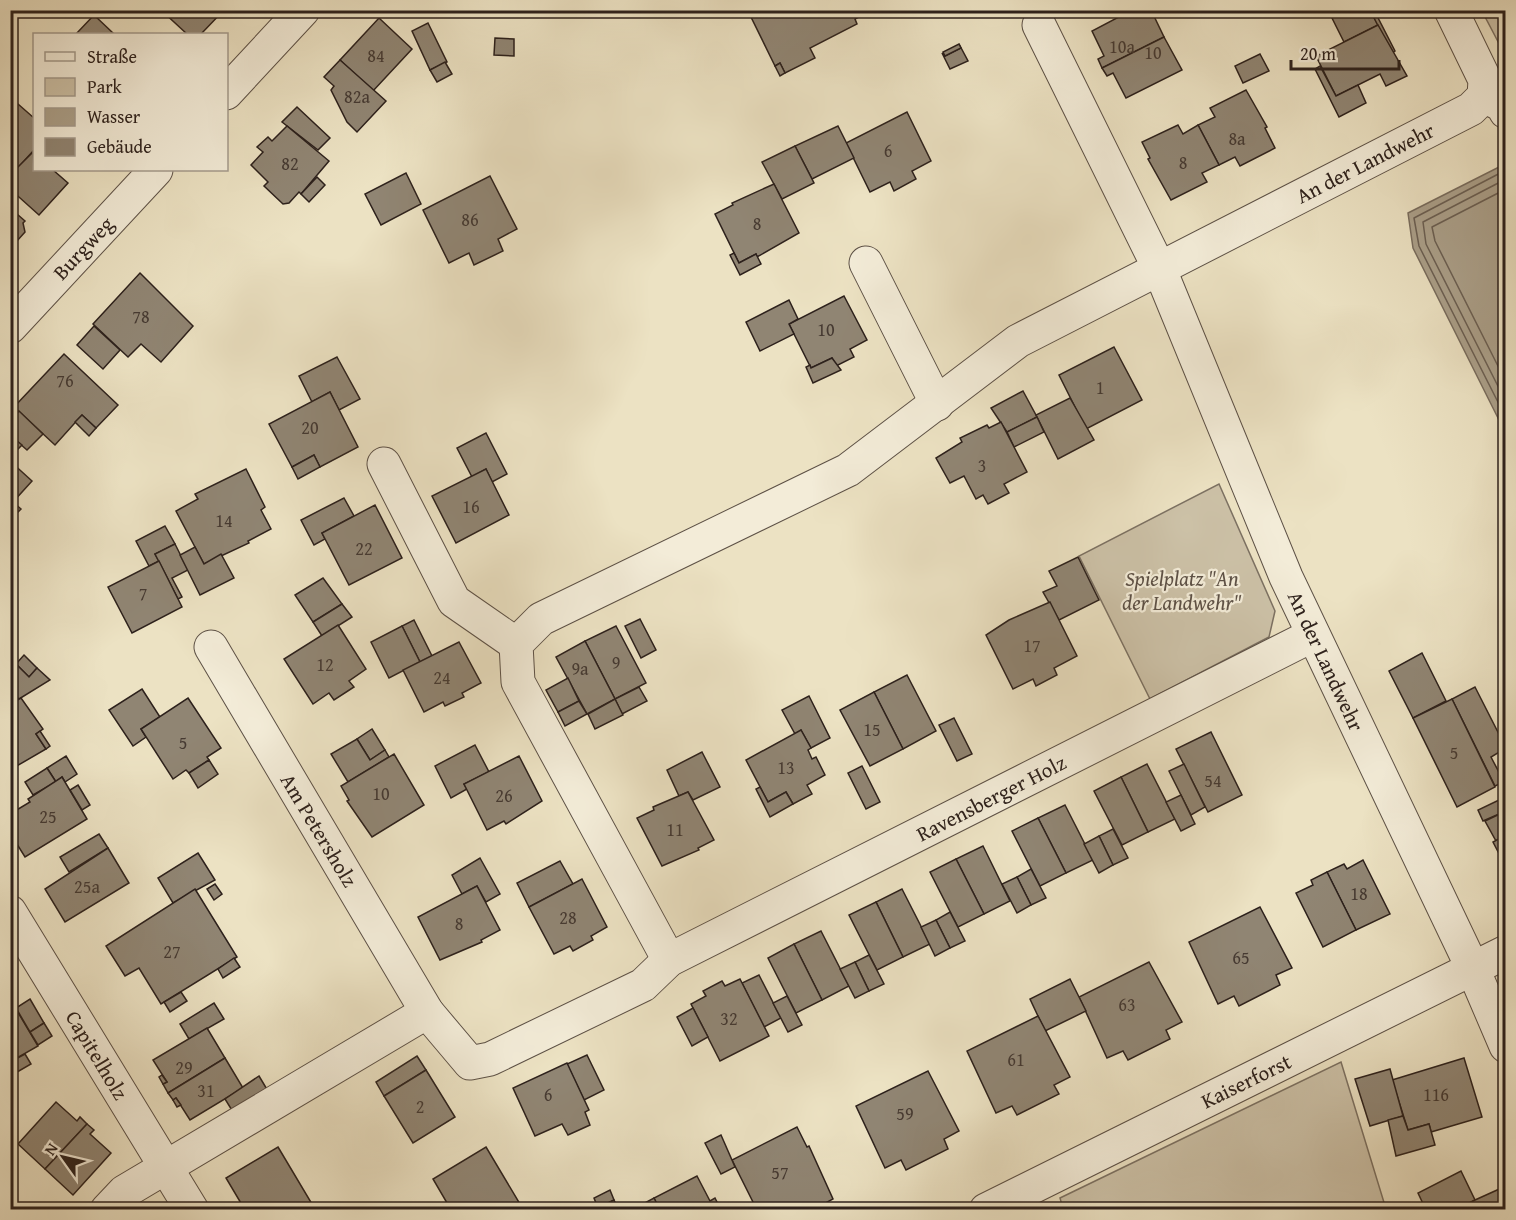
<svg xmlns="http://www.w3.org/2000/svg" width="1516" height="1220" font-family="'Gentium Book Plus',serif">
  <rect width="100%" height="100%" fill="#ece2c3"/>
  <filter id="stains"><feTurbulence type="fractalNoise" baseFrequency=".00333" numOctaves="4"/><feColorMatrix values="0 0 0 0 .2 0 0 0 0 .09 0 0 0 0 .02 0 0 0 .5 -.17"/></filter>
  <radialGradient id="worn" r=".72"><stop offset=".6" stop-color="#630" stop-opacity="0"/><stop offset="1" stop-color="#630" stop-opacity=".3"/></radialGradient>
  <g fill="#ccc1a7" stroke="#7c7162" stroke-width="1.5">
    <polygon points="1482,11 1505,11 1505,55"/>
    <polygon points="1219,484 1275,611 1269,637 1150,699 1079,556"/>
    <polygon points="1341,1062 1386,1209 1063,1209 1060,1198"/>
  </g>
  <polygon fill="#aba08a" stroke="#796d5e" stroke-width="1.5" points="1505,164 1505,432 1413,248 1408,213"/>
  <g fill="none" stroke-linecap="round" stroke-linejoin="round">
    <g stroke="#6c6053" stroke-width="1.5">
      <polyline points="1506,170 1414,218 1419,246 1506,418"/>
      <polyline points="1506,179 1423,222 1426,244 1506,402"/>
      <polyline points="1506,189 1432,227 1435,241 1506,382"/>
    </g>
  </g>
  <g fill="#908573" stroke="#2d211c" stroke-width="1.5">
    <polygon points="161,10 224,10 201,34 187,34"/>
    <polygon points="753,10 868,10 868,12 855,19 857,24 810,48 815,58 785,73 780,63 775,66 750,15 754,13"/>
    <polygon points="1132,10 1151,10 1164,37 1102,68 1098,59 1104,56 1092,31"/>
    <polygon points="1329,10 1347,10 1333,17"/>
    <polygon points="1347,10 1370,10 1378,25 1344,42 1332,18"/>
    <polygon points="1370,10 1374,10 1395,51 1392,53"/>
    <polygon points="94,15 114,34 76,34"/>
    <polygon points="379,18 412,49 373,91 340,60"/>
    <polygon points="428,23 447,62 430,70 412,31"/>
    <polygon points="1378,25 1407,76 1386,86 1380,74 1336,96 1316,56"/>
    <polygon points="1164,37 1182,70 1126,98 1113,73 1107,76 1102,68"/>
    <polygon points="495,38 514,39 514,56 494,55"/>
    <polygon points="959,44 968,61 950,69 942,53 945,56 961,48"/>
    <polygon points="959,44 961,48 945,56 943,52"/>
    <polygon points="1260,54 1269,71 1243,83 1235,66"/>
    <polygon points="340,60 386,101 357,132 347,122 331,90 334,86 324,77"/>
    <polygon points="445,62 452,74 437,82 430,70"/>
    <polygon points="780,63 785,73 780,76 775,66"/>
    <polygon points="1320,66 1336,96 1358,85 1366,103 1339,117 1315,69"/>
    <polygon points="1246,90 1267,127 1265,128 1275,148 1240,166 1235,157 1219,165 1198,125 1215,117 1210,108"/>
    <polygon points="10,97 34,118 34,150 15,171 10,167"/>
    <polygon points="297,107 330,138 318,150 282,122"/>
    <polygon points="907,112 931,161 912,171 916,179 894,191 890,182 870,192 846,143"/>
    <polygon points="1178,125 1183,134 1198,125 1219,165 1202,173 1207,182 1171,200 1148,159 1150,158 1142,142"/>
    <polygon points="287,126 329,161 301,194 299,192 289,203 283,204 264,186 268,182 251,165 263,152 257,147 268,137 272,141"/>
    <polygon points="838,126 854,158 812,179 795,146"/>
    <polygon points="795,146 814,183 782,199 762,162"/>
    <polygon points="33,152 34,170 53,170 68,183 39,215 10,189 10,175"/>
    <polygon points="406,173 421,204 381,225 365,194"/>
    <polygon points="490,176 517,229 498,239 503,251 474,265 469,253 449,263 423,210"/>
    <polygon points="317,177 325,185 309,202 301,194"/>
    <polygon points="774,184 799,233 757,257 756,254 739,263 715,214 733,205 732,203"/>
    <polygon points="10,208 25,221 23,223 25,232 17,241 10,239"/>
    <polygon points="734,253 739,263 756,254 761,264 740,275 730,255"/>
    <polygon points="140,273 193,326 161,362 141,344 128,357 93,324"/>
    <polygon points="844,296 867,340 850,349 854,357 836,366 832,358 811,368 789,324"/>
    <polygon points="789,300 798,319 789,324 794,334 760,351 746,322"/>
    <polygon points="94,326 120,350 103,369 77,345"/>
    <polygon points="1114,347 1142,400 1086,429 1059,375"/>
    <polygon points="64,354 118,405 96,428 82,415 55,445 14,407"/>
    <polygon points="337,357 360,399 339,410 330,392 312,402 299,376"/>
    <polygon points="832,358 841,370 813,383 806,367 810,365 811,368"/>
    <polygon points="1023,391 1037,417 1007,432 991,408"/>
    <polygon points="330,392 358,447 320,467 314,455 292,467 269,424"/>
    <polygon points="1070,398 1094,440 1058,459 1036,415"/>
    <polygon points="19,411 43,434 27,450 10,435 10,421"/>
    <polygon points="82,415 96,428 89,436 75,422"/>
    <polygon points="1037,417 1044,432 1014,447 1007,432"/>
    <polygon points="1001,422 1027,472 1004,484 1009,493 988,504 983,495 976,499 964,476 950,483 936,458 962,442 960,438 987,425 989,428"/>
    <polygon points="486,433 507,474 492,482 486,469 472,477 457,448"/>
    <polygon points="10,435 22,445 10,457"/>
    <polygon points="314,455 320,467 298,479 292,467"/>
    <polygon points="10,461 32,481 13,502 21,509 16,514 10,509"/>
    <polygon points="246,469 265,507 261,510 271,529 248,541 249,543 204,564 176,511 198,499 195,494"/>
    <polygon points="486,469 509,515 456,543 432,496"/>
    <polygon points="344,498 354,516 322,533 325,539 314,545 301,520"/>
    <polygon points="375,505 402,558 349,585 322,533"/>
    <polygon points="165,526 175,544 155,554 159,561 149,566 136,541"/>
    <polygon points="175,544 188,570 172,578 182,597 178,599 155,554"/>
    <polygon points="195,547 204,564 221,554 234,578 200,595 180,555"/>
    <polygon points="1078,557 1099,600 1059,620 1043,592 1057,586 1049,571"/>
    <polygon points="159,561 182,607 132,633 108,587"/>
    <polygon points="323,578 342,604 313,622 295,595"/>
    <polygon points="1050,602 1077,656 1054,668 1057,675 1036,686 1033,679 1013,689 986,635 1009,620"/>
    <polygon points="342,604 352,617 322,636 313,622"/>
    <polygon points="640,619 656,650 641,658 625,626"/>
    <polygon points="414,620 432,656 420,662 402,626"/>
    <polygon points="338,625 366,669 349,681 354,687 334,700 329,693 313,704 284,659"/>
    <polygon points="402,626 420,662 389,678 371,642"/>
    <polygon points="616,626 646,683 615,699 585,641"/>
    <polygon points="585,641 615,699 587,714 556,657"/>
    <polygon points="459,642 481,683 462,693 464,697 445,706 443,702 424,712 403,670"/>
    <polygon points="1422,653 1446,701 1413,718 1389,671"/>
    <polygon points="24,655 37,668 29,677 16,664"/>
    <polygon points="16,664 29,677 37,668 50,680 19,699 10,691 10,670"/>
    <polygon points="907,675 936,731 903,749 874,692"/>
    <polygon points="568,678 579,701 558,712 546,690"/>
    <polygon points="639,687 647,701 622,714 615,699"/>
    <polygon points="1475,687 1506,748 1491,757 1504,782 1495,786 1452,699"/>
    <polygon points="142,689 160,717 141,729 146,737 133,746 109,710"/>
    <polygon points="874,692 903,749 870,766 840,710"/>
    <polygon points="809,696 830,738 811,748 801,730 795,734 782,710"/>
    <polygon points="21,698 43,729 36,734 46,749 15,767 14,765 10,767 10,704"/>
    <polygon points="188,698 221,748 207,757 209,760 189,773 186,770 173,779 141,729"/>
    <polygon points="615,699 623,715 595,729 588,714"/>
    <polygon points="1452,699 1495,787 1457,807 1413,718"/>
    <polygon points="579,701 587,714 565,726 558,712"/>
    <polygon points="954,718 972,754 957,761 939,725"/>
    <polygon points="372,729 385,750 370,760 357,739"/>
    <polygon points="801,730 811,748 808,750 812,759 816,757 825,775 807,785 812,794 793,804 786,792 768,802 746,760"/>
    <polygon points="40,731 50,746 46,749 36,734"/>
    <polygon points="1211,732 1242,795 1208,812 1176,749"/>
    <polygon points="357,739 370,760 385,750 389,757 348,782 331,754"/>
    <polygon points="475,745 489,772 464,784 467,789 451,798 435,766"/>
    <polygon points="702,752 720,787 693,800 688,792 679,796 667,770"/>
    <polygon points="394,754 424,805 372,837 347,801 349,800 341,786"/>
    <polygon points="66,756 77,774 65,782 62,777 56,782 47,768"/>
    <polygon points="519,756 542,801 506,824 504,821 487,830 464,784"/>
    <polygon points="209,760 218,774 198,788 189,773"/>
    <polygon points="1147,764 1175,819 1148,832 1121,777"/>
    <polygon points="1184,764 1205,807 1191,815 1169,771"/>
    <polygon points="862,766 880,802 866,809 848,773"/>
    <polygon points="47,768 56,782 33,795 25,782"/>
    <polygon points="62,777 87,819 25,857 10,833 10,814 30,802 28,799"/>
    <polygon points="1121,777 1148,832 1122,845 1094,791"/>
    <polygon points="78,785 90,805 82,810 70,790"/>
    <polygon points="760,787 768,802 786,792 793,804 770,817 756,789"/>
    <polygon points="688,792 714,840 698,848 699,850 662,866 637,818 654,810 653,807"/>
    <polygon points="1181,795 1195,824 1181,831 1166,802"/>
    <polygon points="1499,800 1506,811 1483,821 1478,810"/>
    <polygon points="1065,805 1093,860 1066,873 1038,818"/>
    <polygon points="1506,811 1506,835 1496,841 1485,821"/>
    <polygon points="1038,818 1066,873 1040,886 1012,831"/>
    <polygon points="1113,829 1128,858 1113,865 1099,836"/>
    <polygon points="99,834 108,848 69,872 60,857"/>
    <polygon points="1506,835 1506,867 1493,842"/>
    <polygon points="1099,836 1113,865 1099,873 1084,844"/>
    <polygon points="983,846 1010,901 984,914 956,859"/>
    <polygon points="108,848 129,883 65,922 45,889"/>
    <polygon points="198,853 215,880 173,903 158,878"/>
    <polygon points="480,858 500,894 486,902 477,886 462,894 452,875"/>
    <polygon points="956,859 984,914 958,927 930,872"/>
    <polygon points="1363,860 1390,914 1356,930 1327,872 1344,864 1347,869"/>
    <polygon points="560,861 573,884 529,907 517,883"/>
    <polygon points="1031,869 1046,898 1031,905 1017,877"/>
    <polygon points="1327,872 1356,930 1323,947 1296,893 1313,885 1311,880"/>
    <polygon points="1017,877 1031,905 1017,913 1002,884"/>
    <polygon points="582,879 607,927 591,936 593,940 573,951 570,946 554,954 529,907"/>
    <polygon points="215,884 222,894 214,900 207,889"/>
    <polygon points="477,886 500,930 481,940 482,942 440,960 418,917"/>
    <polygon points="195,889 237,957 161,1004 139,968 125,976 106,946"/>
    <polygon points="902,889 930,944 903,957 876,902"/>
    <polygon points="876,902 903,957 877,970 849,915"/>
    <polygon points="1260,907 1292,968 1276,975 1280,985 1239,1006 1234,996 1218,1004 1189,942"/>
    <polygon points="950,912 965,941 950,948 936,920"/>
    <polygon points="936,920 950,948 935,956 921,927"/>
    <polygon points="821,931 849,986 822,1000 794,944"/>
    <polygon points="794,944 822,1000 796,1013 768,958"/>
    <polygon points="869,955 884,984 869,991 855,962"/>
    <polygon points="234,958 240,967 223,978 218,969"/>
    <polygon points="855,962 869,991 855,998 840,969"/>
    <polygon points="1149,962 1182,1022 1166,1030 1170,1039 1128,1060 1123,1051 1107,1058 1079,997"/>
    <polygon points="759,975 781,1018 764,1027 742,983"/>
    <polygon points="740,979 769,1036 720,1061 691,1004 706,996 703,991 722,981 725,986"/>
    <polygon points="1070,979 1086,1011 1045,1031 1030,999"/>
    <polygon points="181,992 187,1001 170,1012 164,1002"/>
    <polygon points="787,996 802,1025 788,1032 773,1003"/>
    <polygon points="10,999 38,1046 10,1062"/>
    <polygon points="30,999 44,1023 30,1032 16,1008"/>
    <polygon points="214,1003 224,1019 189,1039 180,1024"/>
    <polygon points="693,1008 708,1037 692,1046 677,1017"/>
    <polygon points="1038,1016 1070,1077 1054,1085 1059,1094 1017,1115 1012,1106 996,1113 967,1051"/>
    <polygon points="44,1023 52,1036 38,1045 30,1032"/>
    <polygon points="207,1028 225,1058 168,1093 163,1084 167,1082 153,1060"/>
    <polygon points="25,1054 31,1064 12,1075 10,1062"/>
    <polygon points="587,1055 604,1090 584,1100 567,1064"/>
    <polygon points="417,1056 426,1070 384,1096 376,1082"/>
    <polygon points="225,1058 243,1088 190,1120 176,1098 173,1100 168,1093"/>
    <polygon points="1464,1058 1482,1117 1431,1132 1429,1124 1408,1130 1392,1080"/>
    <polygon points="567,1063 589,1110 585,1112 590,1125 568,1135 562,1124 535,1136 513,1088"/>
    <polygon points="1390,1069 1403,1116 1370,1126 1355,1079"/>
    <polygon points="426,1070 455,1117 413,1143 384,1096"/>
    <polygon points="928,1071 959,1131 944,1139 948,1149 906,1170 901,1160 885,1168 856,1106"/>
    <polygon points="162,1075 167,1082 163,1084 159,1077"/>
    <polygon points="259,1076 268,1091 233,1112 225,1099"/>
    <polygon points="176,1098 181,1105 177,1107 173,1100"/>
    <polygon points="56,1102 77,1121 80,1117 87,1124 45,1169 18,1144"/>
    <polygon points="1403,1116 1408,1130 1429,1124 1435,1145 1396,1156 1388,1120"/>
    <polygon points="87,1124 94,1130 90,1134 111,1153 73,1195 45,1169"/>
    <polygon points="797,1127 807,1147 809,1146 833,1199 813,1210 757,1210 732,1160"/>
    <polygon points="721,1135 735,1167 721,1174 705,1143"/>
    <polygon points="278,1147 312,1204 302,1210 245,1210 226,1178"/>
    <polygon points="486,1147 520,1204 511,1210 447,1210 450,1208 433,1179"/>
    <polygon points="1461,1171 1475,1200 1456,1210 1426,1210 1418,1193"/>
    <polygon points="697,1176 710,1201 715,1198 721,1210 660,1210 654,1198"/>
    <polygon points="1506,1186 1506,1210 1456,1210 1475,1200"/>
    <polygon points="610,1190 614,1200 598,1208 594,1198"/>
    <polygon points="654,1198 660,1210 641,1210 639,1206"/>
    <polygon points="614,1200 619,1210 599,1210 598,1208"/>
  </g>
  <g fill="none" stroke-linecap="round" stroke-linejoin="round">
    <g stroke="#5d5146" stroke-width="35">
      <g id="minor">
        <polyline points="1039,25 1160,270 1286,577 1473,969 1506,1046"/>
        <polyline points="226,93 303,10"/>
        <polyline points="1484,96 1502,105 1506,112"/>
        <polyline points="866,263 937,404"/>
        <polyline points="10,327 156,170"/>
        <polyline points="384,464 454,601 516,644"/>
        <polyline points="211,647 427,1012 470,1063 490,1059 643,985 669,960 1313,635"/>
        <polyline points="10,912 192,1210"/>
        <polyline points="669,960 518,682 516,644 541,619 848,470 1018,341 1471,109 1484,96 1485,80 1451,10"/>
        <polyline points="107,1210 124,1192 427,1012"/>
        <polyline points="986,1210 1506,952"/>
      </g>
    </g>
    <use href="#minor" stroke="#f3ecd8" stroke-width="33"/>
  </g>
  <g text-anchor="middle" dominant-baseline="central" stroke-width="4.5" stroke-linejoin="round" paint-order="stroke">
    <g font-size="18" fill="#463a32">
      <text x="1122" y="46">10a</text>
      <text x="1153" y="52">10</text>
      <text x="376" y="55">84</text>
      <text x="357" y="96">82a</text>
      <text x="1237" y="138">8a</text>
      <text x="888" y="150">6</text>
      <text x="1183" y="162">8</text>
      <text x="290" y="163">82</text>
      <text x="470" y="219">86</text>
      <text x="757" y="223">8</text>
      <text x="141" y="316">78</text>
      <text x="826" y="329">10</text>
      <text x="65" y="380">76</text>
      <text x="1100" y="387">1</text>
      <text x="310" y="427">20</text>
      <text x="982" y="465">3</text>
      <text x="471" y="506">16</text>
      <text x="224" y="520">14</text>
      <text x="364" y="548">22</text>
      <text x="143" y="593">7</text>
      <text x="1032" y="645">17</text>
      <text x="616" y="662">9</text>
      <text x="325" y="664">12</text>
      <text x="580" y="668">9a</text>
      <text x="442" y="677">24</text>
      <text x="872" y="729">15</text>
      <text x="183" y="742">5</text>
      <text x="1454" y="752">5</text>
      <text x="786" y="767">13</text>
      <text x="1213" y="780">54</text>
      <text x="381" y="793">10</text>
      <text x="504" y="795">26</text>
      <text x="48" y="816">25</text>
      <text x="675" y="829">11</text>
      <text x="87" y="886">25a</text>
      <text x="1359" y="893">18</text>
      <text x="568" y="917">28</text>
      <text x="459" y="923">8</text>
      <text x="172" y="951">27</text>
      <text x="1241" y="957">65</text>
      <text x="1127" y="1004">63</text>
      <text x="729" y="1018">32</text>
      <text x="1016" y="1059">61</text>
      <text x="184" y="1067">29</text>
      <text x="206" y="1090">31</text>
      <text x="548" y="1094">6</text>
      <text x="1436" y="1094">116</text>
      <text x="420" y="1106">2</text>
      <text x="905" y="1113">59</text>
      <text x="780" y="1172">57</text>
    </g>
    <g font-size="21" fill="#2d211c" stroke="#f3ecd8">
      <text transform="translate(1365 163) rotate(-27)">An der Landwehr</text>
      <text transform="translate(83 248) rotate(-47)">Burgweg</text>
      <text transform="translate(1326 661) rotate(65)">An der Landwehr</text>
      <text transform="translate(991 798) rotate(-27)">Ravensberger Holz</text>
      <text transform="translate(319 830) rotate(59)">Am Petersholz</text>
      <text transform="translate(97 1055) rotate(59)">Capitelholz</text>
      <text transform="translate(1246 1081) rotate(-26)">Kaiserforst</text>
    </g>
    <g font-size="21" font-style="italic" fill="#5d5146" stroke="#f3ecd8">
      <text x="1182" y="578">Spielplatz "An<tspan x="1182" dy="24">der Landwehr"</tspan></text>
    </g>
  </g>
  <rect width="1516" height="1220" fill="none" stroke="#ece2c3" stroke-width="36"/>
  <rect x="12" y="12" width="1492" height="1196" fill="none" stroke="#2d211c" stroke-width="3"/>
  <rect x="18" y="18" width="1480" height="1184" fill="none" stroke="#2d211c" stroke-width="1.5"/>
  <rect x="33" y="33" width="195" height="138" fill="#f3ecd8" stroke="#a49b8d" stroke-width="1.5"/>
  <rect x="45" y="52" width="30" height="9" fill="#f3ecd8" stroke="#a49b8d" stroke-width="1.5"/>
  <text x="87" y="63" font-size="18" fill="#2d211c">Straße</text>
  <rect x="45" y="78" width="30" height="18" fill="#ccc1a7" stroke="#a49b8d" stroke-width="1.5"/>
  <text x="87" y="93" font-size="18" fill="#2d211c">Park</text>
  <rect x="45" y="108" width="30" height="18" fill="#aba08a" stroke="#a49b8d" stroke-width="1.5"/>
  <text x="87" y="123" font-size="18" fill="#2d211c">Wasser</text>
  <rect x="45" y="138" width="30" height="18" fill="#908573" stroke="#a49b8d" stroke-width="1.5"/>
  <text x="87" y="153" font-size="18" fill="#2d211c">Gebäude</text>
  <g transform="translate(63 1157) rotate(304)" stroke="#f3ecd8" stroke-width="4.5" paint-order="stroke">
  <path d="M0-4.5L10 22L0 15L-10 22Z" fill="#2d211c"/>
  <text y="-9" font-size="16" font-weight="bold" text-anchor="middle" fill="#2d211c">N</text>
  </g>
  <path d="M1291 60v9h108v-9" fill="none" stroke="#2d211c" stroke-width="3"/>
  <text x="1300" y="60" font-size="18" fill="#2d211c" stroke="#f3ecd8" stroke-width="4.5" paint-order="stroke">20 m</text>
  <rect width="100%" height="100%" filter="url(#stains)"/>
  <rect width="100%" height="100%" fill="url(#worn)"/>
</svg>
